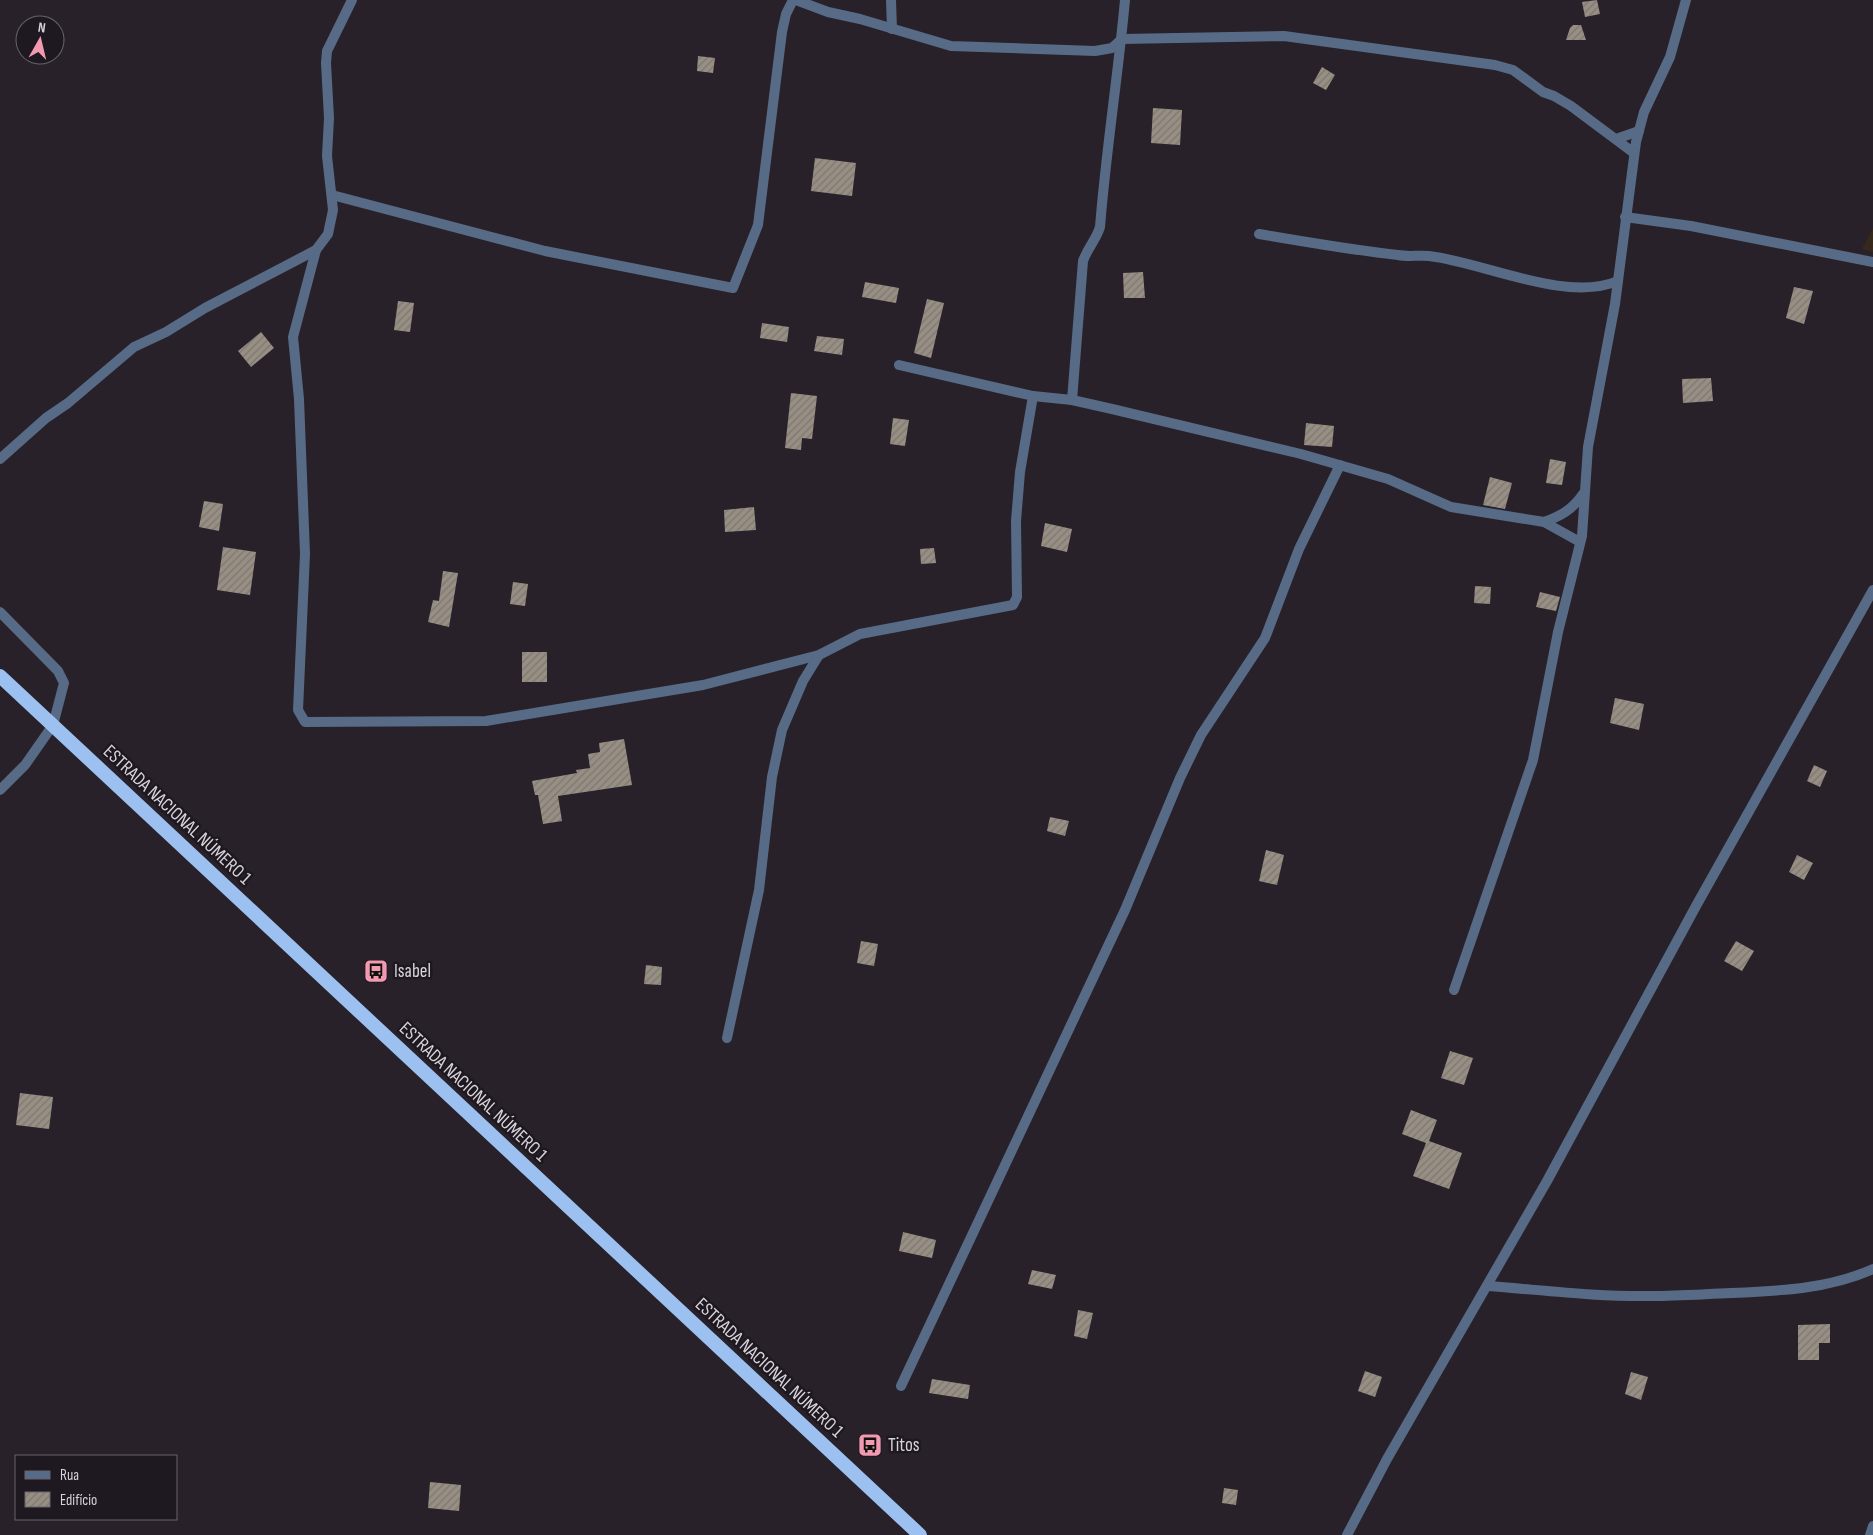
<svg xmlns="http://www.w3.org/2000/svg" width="1873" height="1535" font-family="'Sofia Sans Condensed',sans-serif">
  <defs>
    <pattern id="building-hatch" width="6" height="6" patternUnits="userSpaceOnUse" patternTransform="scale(1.25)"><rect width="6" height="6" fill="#978f84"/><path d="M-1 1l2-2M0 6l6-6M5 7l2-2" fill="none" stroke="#7d7770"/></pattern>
  </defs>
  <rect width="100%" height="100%" fill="#28212a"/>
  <polygon fill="#35291b" points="1873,228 1873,252 1862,249"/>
  <g fill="url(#building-hatch)">
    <polygon points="1597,0 1600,14 1585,17 1582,2"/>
    <polygon points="1573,25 1581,25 1586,40 1566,40 1570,28"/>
    <polygon points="698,56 715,58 713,73 697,71"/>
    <polygon points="1322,67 1335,75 1326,90 1313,83"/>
    <polygon points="1153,108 1182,110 1180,145 1151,143"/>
    <polygon points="815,158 856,163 852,196 811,191"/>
    <polygon points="1143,272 1145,298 1124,298 1123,273"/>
    <polygon points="865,282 899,288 896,303 862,297"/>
    <polygon points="1794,287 1813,291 1804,324 1786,318"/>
    <polygon points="927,299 944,303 931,358 914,353"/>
    <polygon points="398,301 414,303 410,332 394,330"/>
    <polygon points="762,323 789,327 787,342 760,338"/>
    <polygon points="261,332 274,348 251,367 238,351"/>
    <polygon points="817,336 844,339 842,355 814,351"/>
    <polygon points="1711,378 1713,401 1683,403 1682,379"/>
    <polygon points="791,393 817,396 812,439 802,438 801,450 785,448"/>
    <polygon points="893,418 909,420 905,446 890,444"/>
    <polygon points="1306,423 1334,426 1332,447 1304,445"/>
    <polygon points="1550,459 1566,462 1562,485 1546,483"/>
    <polygon points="1490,477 1512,483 1505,509 1483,505"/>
    <polygon points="204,501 223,504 219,531 199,527"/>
    <polygon points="754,507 756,530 725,532 724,510"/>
    <polygon points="1045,523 1072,529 1067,552 1041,546"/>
    <polygon points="223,547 256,552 250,595 217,590"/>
    <polygon points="934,548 936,563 921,564 920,549"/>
    <polygon points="443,571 458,573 449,627 428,622 433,600 439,601"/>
    <polygon points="513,582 528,584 525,606 510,604"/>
    <polygon points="1475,586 1491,587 1490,604 1474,603"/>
    <polygon points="1540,592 1560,597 1556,611 1536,607"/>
    <rect x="522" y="652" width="25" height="30"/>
    <polygon points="1615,698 1644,704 1639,730 1610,723"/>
    <polygon points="624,739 632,785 558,796 562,821 543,824 538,795 535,795 532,781 577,773 576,770 590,768 588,754 600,752 599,743"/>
    <polygon points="1814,765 1827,771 1820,787 1807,781"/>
    <polygon points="1050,817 1069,821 1065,836 1047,831"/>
    <polygon points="1266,850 1284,855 1277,885 1259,881"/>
    <polygon points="1797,855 1813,863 1804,880 1789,872"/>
    <polygon points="861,941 878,944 874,966 857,963"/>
    <polygon points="1736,941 1754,951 1742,971 1724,961"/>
    <polygon points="646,965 662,967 661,985 644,984"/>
    <polygon points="1450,1051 1473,1058 1464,1085 1441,1078"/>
    <polygon points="20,1093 53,1097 49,1129 16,1125"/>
    <polygon points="1411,1110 1437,1120 1429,1141 1462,1153 1449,1189 1413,1176 1426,1143 1402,1134"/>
    <polygon points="903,1232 936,1240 932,1258 899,1251"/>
    <polygon points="1032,1270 1056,1275 1052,1289 1028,1284"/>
    <polygon points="1078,1310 1093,1313 1087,1339 1074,1336"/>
    <polygon points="1830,1324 1830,1343 1819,1343 1819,1360 1798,1360 1798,1325"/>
    <polygon points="1365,1371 1382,1377 1375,1397 1358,1391"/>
    <polygon points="1631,1372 1648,1377 1641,1400 1625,1394"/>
    <polygon points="932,1379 970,1385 968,1399 929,1393"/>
    <polygon points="430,1482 461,1485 459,1511 428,1508"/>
    <polygon points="1224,1488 1238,1490 1236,1505 1222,1503"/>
  </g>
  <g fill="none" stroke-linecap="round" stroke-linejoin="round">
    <g stroke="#576b86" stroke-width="10">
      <polyline points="796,0 828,12 860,19 951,46 1095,51 1112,48 1122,39 1284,36 1495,65 1513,70 1543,92 1554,96 1571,106 1634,153"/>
      <polyline points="891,0 892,29"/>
      <polyline points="1616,139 1639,131"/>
      <polyline points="332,195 545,251 733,288 758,225 782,32 786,14 793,0"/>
      <polyline points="1625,217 1691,226 1873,262"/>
      <path d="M1259,234C1306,242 1352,250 1398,255C1408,257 1418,255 1429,256C1483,262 1565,303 1618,281"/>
      <polyline points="316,250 293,337 299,399 305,554 298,710 305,722 486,721 703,685 819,655 860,634 1013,605 1017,597 1016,521 1020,472 1033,396"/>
      <polyline points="899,365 1033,396 1072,400 1112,409 1301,454 1388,479 1451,507 1544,522 1580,542"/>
      <path d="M1072,400L1083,261C1088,247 1096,240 1100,227C1106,151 1118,76 1125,0"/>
      <polyline points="0,459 46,418 68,403 134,347 166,332 205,308 316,250 328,234 333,210 327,156 329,118 326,63 327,51 352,0"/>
      <path d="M1544,522C1561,516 1573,509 1583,494"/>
      <polyline points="0,612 58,671 64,683 53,725 25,765 0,790"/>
      <polyline points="1454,990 1533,760 1558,632 1582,536 1588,447 1615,304 1636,142 1644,112 1670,57 1686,0"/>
      <polyline points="727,1038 759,890 772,777 782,730 803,681 819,655"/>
      <path d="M1488,1286C1542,1290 1597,1297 1652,1296C1678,1296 1705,1294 1731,1293C1779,1291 1829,1289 1873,1269"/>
      <polyline points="901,1386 1125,910 1180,778 1201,735 1265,638 1299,549 1340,465"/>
      <polyline points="1870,1535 1873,1526"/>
    </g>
    <polyline stroke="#576b86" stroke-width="10" points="1347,1535 1387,1459 1547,1181 1696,906 1873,590"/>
    <polyline stroke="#9cc0f0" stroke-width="14" points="0,676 920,1535"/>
  </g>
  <defs>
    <g id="bus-square" transform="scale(1.25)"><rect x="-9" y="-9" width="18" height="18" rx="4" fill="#f29aaf" stroke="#1e1821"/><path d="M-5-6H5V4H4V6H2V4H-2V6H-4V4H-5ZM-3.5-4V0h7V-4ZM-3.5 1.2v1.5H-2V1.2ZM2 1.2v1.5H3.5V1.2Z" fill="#111"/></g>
  </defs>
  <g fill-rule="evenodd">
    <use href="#bus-square" x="376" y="971"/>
    <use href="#bus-square" x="870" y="1445"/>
  </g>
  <g text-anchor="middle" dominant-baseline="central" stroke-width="5" stroke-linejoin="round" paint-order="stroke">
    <g font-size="19" fill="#d8d3d9" stroke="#1e1821">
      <text transform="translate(177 815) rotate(43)">ESTRADA NACIONAL NÚMERO 1</text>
      <text transform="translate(473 1092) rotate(43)">ESTRADA NACIONAL NÚMERO 1</text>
      <text transform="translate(769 1368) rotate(43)">ESTRADA NACIONAL NÚMERO 1</text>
    </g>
    <g font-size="19" fill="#d8d3d9" stroke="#1e1821" text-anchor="start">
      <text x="394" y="971">Isabel</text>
      <text x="888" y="1445">Titos</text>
    </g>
  </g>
  <rect x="15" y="1455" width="162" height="65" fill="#1e1821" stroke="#68636b"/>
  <rect x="25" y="1471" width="25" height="8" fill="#576b86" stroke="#68636b"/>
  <text x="60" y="1480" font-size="15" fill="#d8d3d9">Rua</text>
  <rect x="25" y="1492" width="25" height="15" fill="url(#building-hatch)" stroke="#68636b"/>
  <text x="60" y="1505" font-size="15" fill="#d8d3d9">Edifício</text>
  <g transform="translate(40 40) rotate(8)"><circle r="24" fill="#1e1821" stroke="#68636b"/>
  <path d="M0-4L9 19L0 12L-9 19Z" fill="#f29aaf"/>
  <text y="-8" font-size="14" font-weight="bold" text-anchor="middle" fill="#d8d3d9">N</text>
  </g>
</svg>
